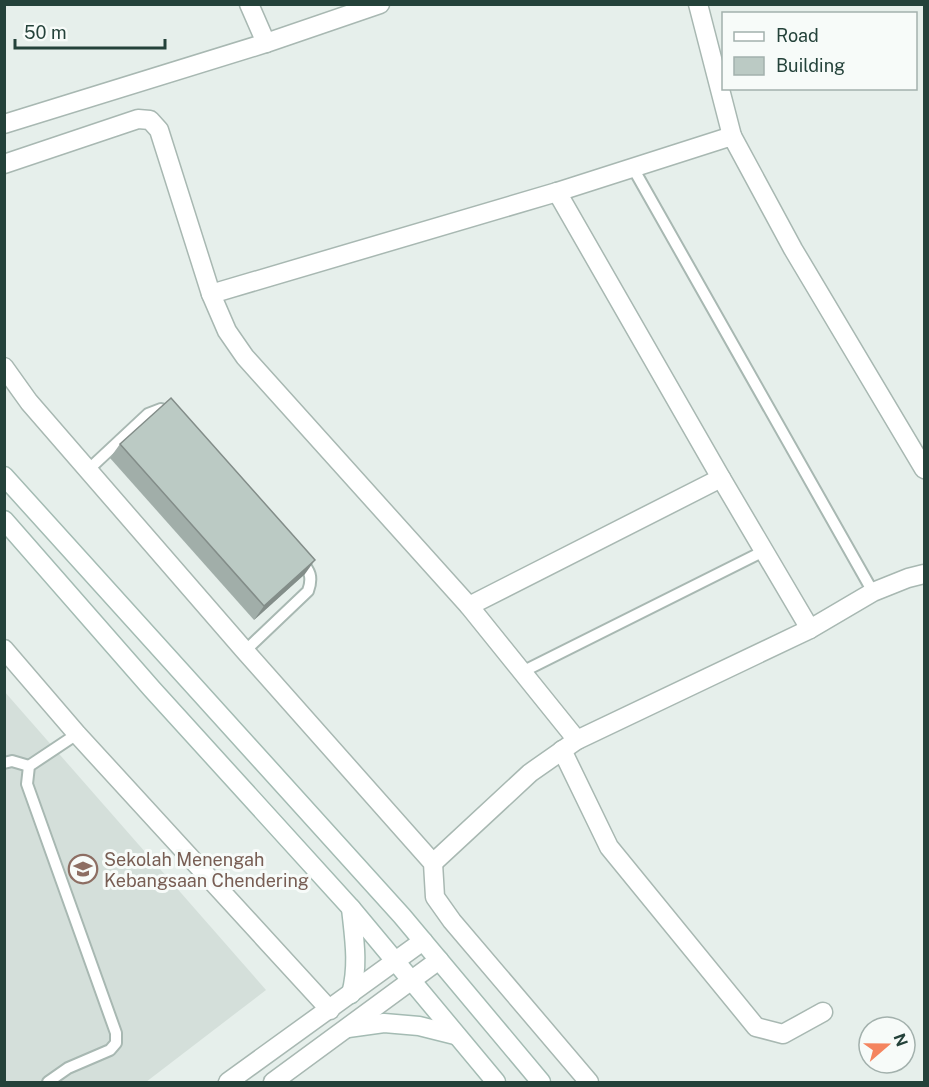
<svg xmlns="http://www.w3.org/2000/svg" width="929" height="1087" font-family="'Public Sans',sans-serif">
  <rect width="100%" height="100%" fill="#e6efeb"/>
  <polygon fill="#d4dfda" points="4,691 266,990 146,1082 5,1082"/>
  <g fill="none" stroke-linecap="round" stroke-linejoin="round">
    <g stroke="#a8b8b2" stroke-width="14">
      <g id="service">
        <polyline points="633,168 873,592"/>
        <polyline points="88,470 148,414 161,409 170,413"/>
        <path d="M245,651L308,591C313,577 310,571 300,559"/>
        <polyline points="522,672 764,551"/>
        <polyline points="4,763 12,761 29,766"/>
        <polyline points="48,1082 68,1068 110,1050 116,1043 116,1033 27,784 29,766 77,734"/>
      </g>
    </g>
    <g stroke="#a8b8b2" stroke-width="21">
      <g id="minor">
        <polyline points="249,4 266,43"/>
        <polyline points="698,4 732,136"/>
        <polyline points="4,124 266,43 380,4"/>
        <polyline points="4,164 138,119 150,120 159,130 211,294 227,331 245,357 469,606 721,478"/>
        <polyline points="557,192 721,478 810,629"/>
        <polyline points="211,294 557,192 732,136 793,249 924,469"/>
        <polyline points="4,367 29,402 245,651 433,863 435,897 452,921 589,1082"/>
        <polyline points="469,606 577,740"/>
        <polyline points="4,649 77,734 330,1010"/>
        <polyline points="562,750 609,847 756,1027 783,1034 823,1012"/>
        <polyline points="433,863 530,773 577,740 810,629 873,592 908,578 924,574"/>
      </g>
    </g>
    <g stroke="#a8b8b2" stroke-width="21">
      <g id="tertiary">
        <polyline points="228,1082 423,941"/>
        <polyline points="273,1082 439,960"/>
      </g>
    </g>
    <g stroke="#a4bbb3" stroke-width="21">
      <g id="secondary">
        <polyline points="4,476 402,916 541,1082"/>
        <polyline points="4,520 152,689 351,908 496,1082"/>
        <path d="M351,908C354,937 359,965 351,994"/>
        <polyline points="348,1028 384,1023 419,1026 455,1035"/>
      </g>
    </g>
    <use href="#service" stroke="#fff" stroke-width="10"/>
    <use href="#minor" stroke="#fff" stroke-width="18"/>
    <use href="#tertiary" stroke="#fff" stroke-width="18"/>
    <use href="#secondary" stroke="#fff" stroke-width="18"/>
  </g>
  <polygon fill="#a1aea9" points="120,444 305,574 254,620 110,458"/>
  <polygon fill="#838d89" points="315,560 305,574 254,620 264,606"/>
  <polygon fill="#bbcac4" stroke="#838d89" stroke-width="1.5" points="171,398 315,560 264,606 120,444"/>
  <defs>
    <g id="school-ring" transform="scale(1.5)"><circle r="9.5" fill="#f7fbf9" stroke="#8d6e63" stroke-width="1.5"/><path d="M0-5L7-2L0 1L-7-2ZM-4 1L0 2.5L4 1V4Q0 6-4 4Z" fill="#8d6e63"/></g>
  </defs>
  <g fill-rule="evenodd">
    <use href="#school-ring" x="83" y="869"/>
  </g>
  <g text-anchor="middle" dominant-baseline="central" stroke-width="6" stroke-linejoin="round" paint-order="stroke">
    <g font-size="18" fill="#785e54" stroke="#f7fbf9" text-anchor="start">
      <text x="104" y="859">Sekolah Menengah<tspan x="104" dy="21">Kebangsaan Chendering</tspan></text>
    </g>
  </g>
  <rect width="929" height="1087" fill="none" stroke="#24423a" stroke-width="12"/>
  <rect x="722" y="12" width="195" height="78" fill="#f7fbf9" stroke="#a3b1ad" stroke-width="1.5"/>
  <rect x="734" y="32" width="30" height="9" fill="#ffffff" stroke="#a3b1ad" stroke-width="1.5"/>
  <text x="776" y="42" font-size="18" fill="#24423a">Road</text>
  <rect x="734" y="57" width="30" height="18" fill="#bbcac4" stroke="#a3b1ad" stroke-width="1.5"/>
  <text x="776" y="72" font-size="18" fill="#24423a">Building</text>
  <g transform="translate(887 1045) rotate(70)"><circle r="28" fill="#f7fbf9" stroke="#a3b1ad" stroke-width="1.5"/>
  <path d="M0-4.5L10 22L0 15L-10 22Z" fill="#f4845f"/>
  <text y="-9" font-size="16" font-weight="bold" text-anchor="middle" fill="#24423a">N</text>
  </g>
  <path d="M15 39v9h150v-9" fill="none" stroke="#24423a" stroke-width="3"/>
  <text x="24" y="39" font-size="18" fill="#24423a" stroke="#f7fbf9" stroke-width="4.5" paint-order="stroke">50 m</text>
</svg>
